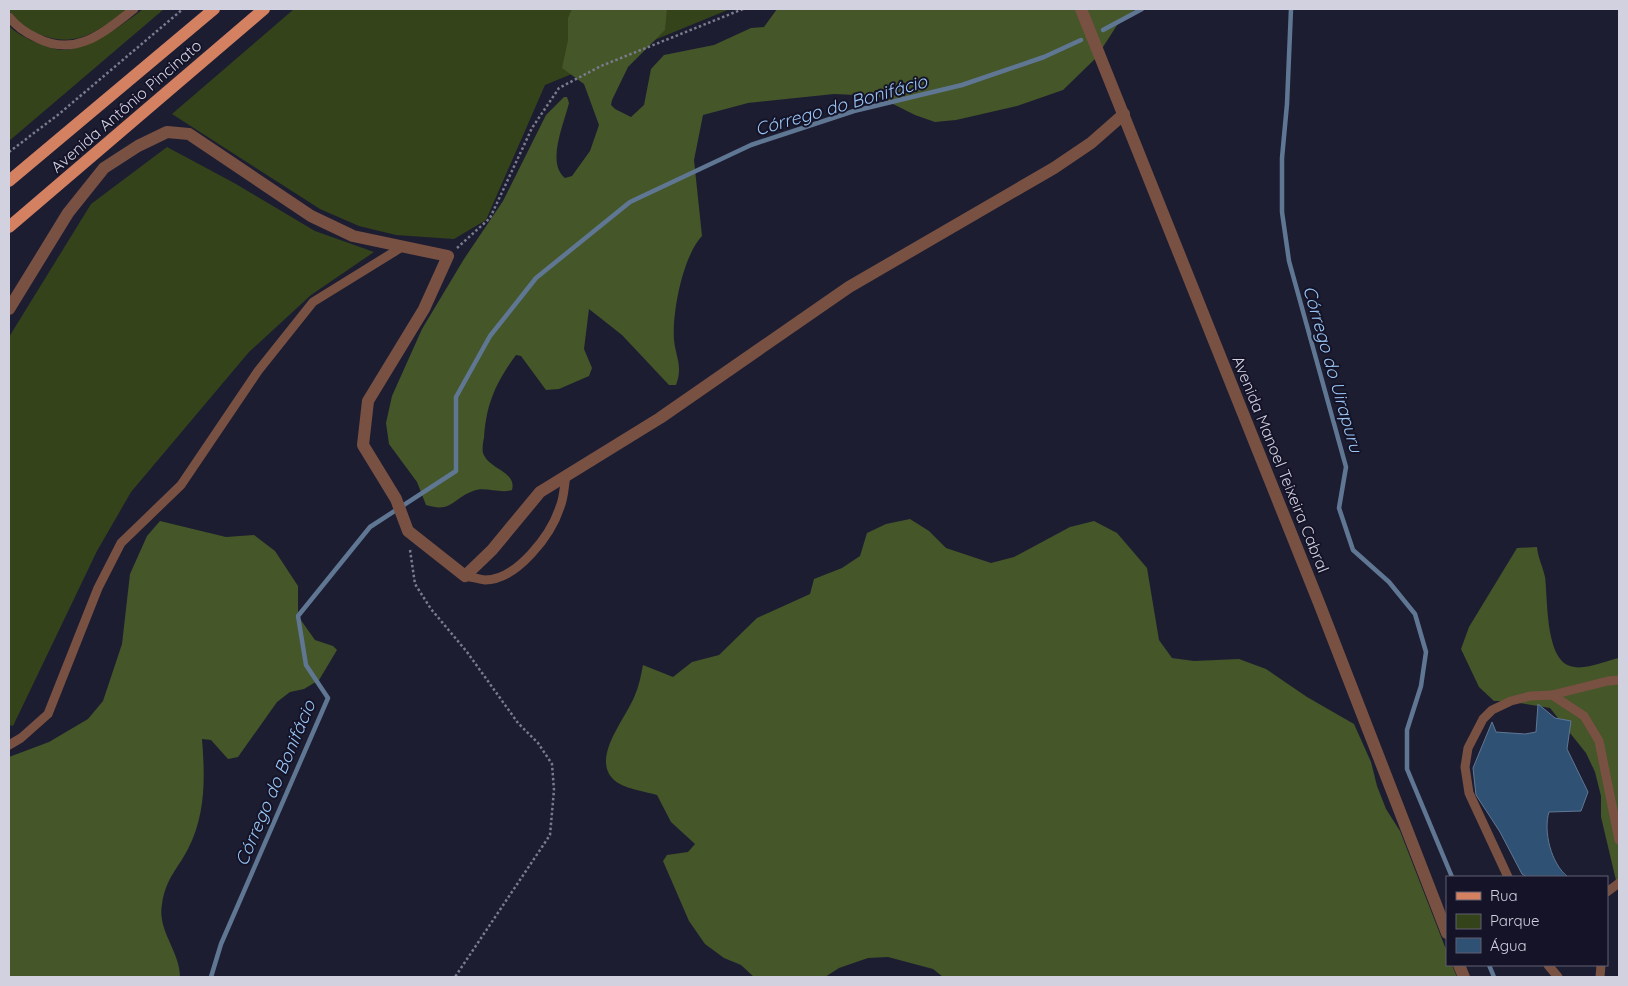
<svg xmlns="http://www.w3.org/2000/svg" width="1628" height="986" font-family="Quicksand,sans-serif">
  <rect width="100%" height="100%" fill="#1d1d32"/>
  <g fill="#344319">
    <path d="M9,9H129C94,33 74,52 30,30C21,25 12,19 9,9Z"/>
    <path d="M143,9H164L9,141V26C16,33 26,38 35,42C44,45 52,49 61,50C87,51 124,24 143,9Z"/>
    <polygon points="294,9 730,9 545,85 486,220 454,239 396,235 359,226 320,209 172,114"/>
    <polygon points="167,147 236,184 315,231 374,252 311,295 249,352 131,492 97,551 13,726 9,725 9,337 91,204"/>
  </g>
  <g fill="#455628">
    <path d="M572,9H667L665,30L628,67L612,100L611,105L615,109L631,117L644,105L651,69L664,55L714,45L751,28L764,27L777,9H1136L1119,22L1096,58L1063,90L1017,106L956,120L935,122L915,115L877,96L834,94L748,103L703,115L694,160L702,236C683,256 672,312 674,340C676,358 683,366 676,385H669L622,335L589,309L584,349L592,368L589,376L559,389L546,390L521,356L516,355C496,382 486,404 484,438C483,442 482,449 483,453C489,470 517,471 512,490C500,494 484,486 473,491C452,499 452,513 426,505L417,482L389,444L386,423L392,396L422,329L464,259L503,201L546,115L564,97H567L569,103C564,124 546,163 565,178L572,176L590,151L599,125L584,84L562,68L568,40V18Z"/>
    <path d="M910,519L929,531L946,548L991,563L1014,557L1070,527L1094,521L1117,533L1147,568L1159,640L1172,658L1194,661L1239,659L1266,669L1307,697L1354,724L1371,762L1377,786L1386,809L1400,831L1447,952V965H1452L1457,977H943L933,969L888,957L868,958L839,968L825,977H754L741,965L724,958L705,944L689,921L663,861L667,855L688,852L695,844L671,822L657,795C644,791 623,789 613,779C591,757 627,717 635,695C639,686 641,675 643,665L673,677L692,662L719,655L757,618L810,594L814,579L842,568L860,556L867,533L886,524Z"/>
    <path d="M160,521L226,537L254,535L275,551L298,586V616L315,640L333,646L337,650L319,680L304,689L290,692L277,702L238,757L228,759L211,740L202,739C205,777 206,814 188,849C177,870 166,878 162,904C157,931 180,951 180,977H9V757L49,742L88,719L103,701L122,644L130,574L147,536Z"/>
    <path d="M1537,547C1538,558 1543,567 1545,577C1548,598 1545,658 1570,666C1584,671 1605,661 1619,658V893L1601,817V796L1595,772L1586,753L1550,708L1507,701H1494L1479,687L1461,649L1469,627L1517,548Z"/>
  </g>
  <path fill="#2f5174" stroke="#607794" d="M1538,704L1555,718L1571,721L1567,749L1588,792L1581,811L1549,812C1543,831 1551,864 1568,877H1527L1522,874L1500,832L1476,795L1473,768L1492,722L1496,732L1525,734L1536,732Z"/>
  <g fill="none" stroke-linecap="round" stroke-linejoin="round">
    <g stroke="#607794" stroke-width="4.5">
      <polyline points="1291,9 1287,104 1282,158 1282,212 1289,261 1346,467 1339,508 1353,550 1389,582 1415,614 1426,652 1421,686 1407,730 1407,769 1452,877"/>
      <polyline points="1103,30 1142,9"/>
      <polyline points="1489,965 1494,977"/>
      <polyline points="211,977 221,944 328,698 306,665 298,616 370,527 456,471 456,397 490,336 536,278 630,202 751,145 854,111 962,85 1044,57 1081,40"/>
    </g>
    <g stroke="#7b7b8d" stroke-width="2.5" stroke-dasharray="2.5 2.5" stroke-linecap="butt">
      <polyline points="9,152 59,114 183,9"/>
      <polyline points="457,248 490,218 532,128 559,88 601,66 743,9"/>
      <polyline points="410,550 415,584 431,609 467,652 518,723 538,743 552,764 554,790 550,835 455,977"/>
    </g>
    <g stroke="#795142" stroke-width="9">
      <path d="M9,17C16,26 26,33 37,38C76,58 104,32 134,9"/>
      <path d="M465,576C471,577 478,579 485,580C517,580 551,535 560,507C564,498 564,486 566,476"/>
      <polyline points="1552,695 1608,681 1619,680"/>
      <polyline points="9,745 21,738 48,714 98,588 121,543 181,485 258,371 313,302 402,247"/>
      <polyline points="1508,877 1469,793 1465,767 1468,748 1483,719 1492,710 1511,701 1530,696 1552,695 1584,716 1599,741 1619,840"/>
      <polyline points="1607,892 1619,883"/>
      <polyline points="1548,965 1558,977"/>
      <polyline points="1600,977 1601,965"/>
    </g>
    <g stroke="#795142" stroke-width="12">
      <polyline points="1081,9 1319,603 1447,933"/>
      <polyline points="9,309 68,213 104,168 138,146 167,132 189,134 311,216 353,236 448,256 424,309 368,401 363,445 396,499 408,531 465,576 492,550 540,492 660,418 849,287 1054,168 1091,143 1124,114"/>
      <polyline points="1459,965 1464,977"/>
    </g>
    <g stroke="#d48162" stroke-width="12">
      <polyline points="9,181 214,9"/>
      <polyline points="9,227 264,9"/>
    </g>
  </g>
  <g text-anchor="middle" dominant-baseline="central" stroke-width="4" stroke-linejoin="round" paint-order="stroke">
    <g font-size="16" fill="#d1d1e0" stroke="#141327">
      <text transform="translate(126 106) rotate(-41)">Avenida Antônio Pincinato</text>
      <text transform="translate(1281 464) rotate(68)">Avenida Manoel Teixeira Cabral</text>
    </g>
    <g font-size="18" font-style="italic" fill="#99c5f4" stroke="#141327">
      <text transform="translate(841 105) rotate(-16)">Córrego do Bonifácio</text>
      <text transform="translate(1333 369) rotate(74)">Córrego do Uirapuru</text>
      <text transform="translate(275 783) rotate(-67)">Córrego do Bonifácio</text>
    </g>
  </g>
  <rect width="1628" height="986" fill="none" stroke="#d1d1e0" stroke-width="20"/>
  <rect x="1446" y="876" width="162" height="90" fill="#141327" stroke="#605f71"/>
  <rect x="1456" y="892" width="25" height="8" fill="#d48162" stroke="#605f71"/>
  <text x="1490" y="901" font-size="15" fill="#d1d1e0">Rua</text>
  <rect x="1456" y="914" width="25" height="15" fill="#344319" stroke="#605f71"/>
  <text x="1490" y="926" font-size="15" fill="#d1d1e0">Parque</text>
  <rect x="1456" y="938" width="25" height="15" fill="#2f5174" stroke="#605f71"/>
  <text x="1490" y="951" font-size="15" fill="#d1d1e0">Água</text>
</svg>
